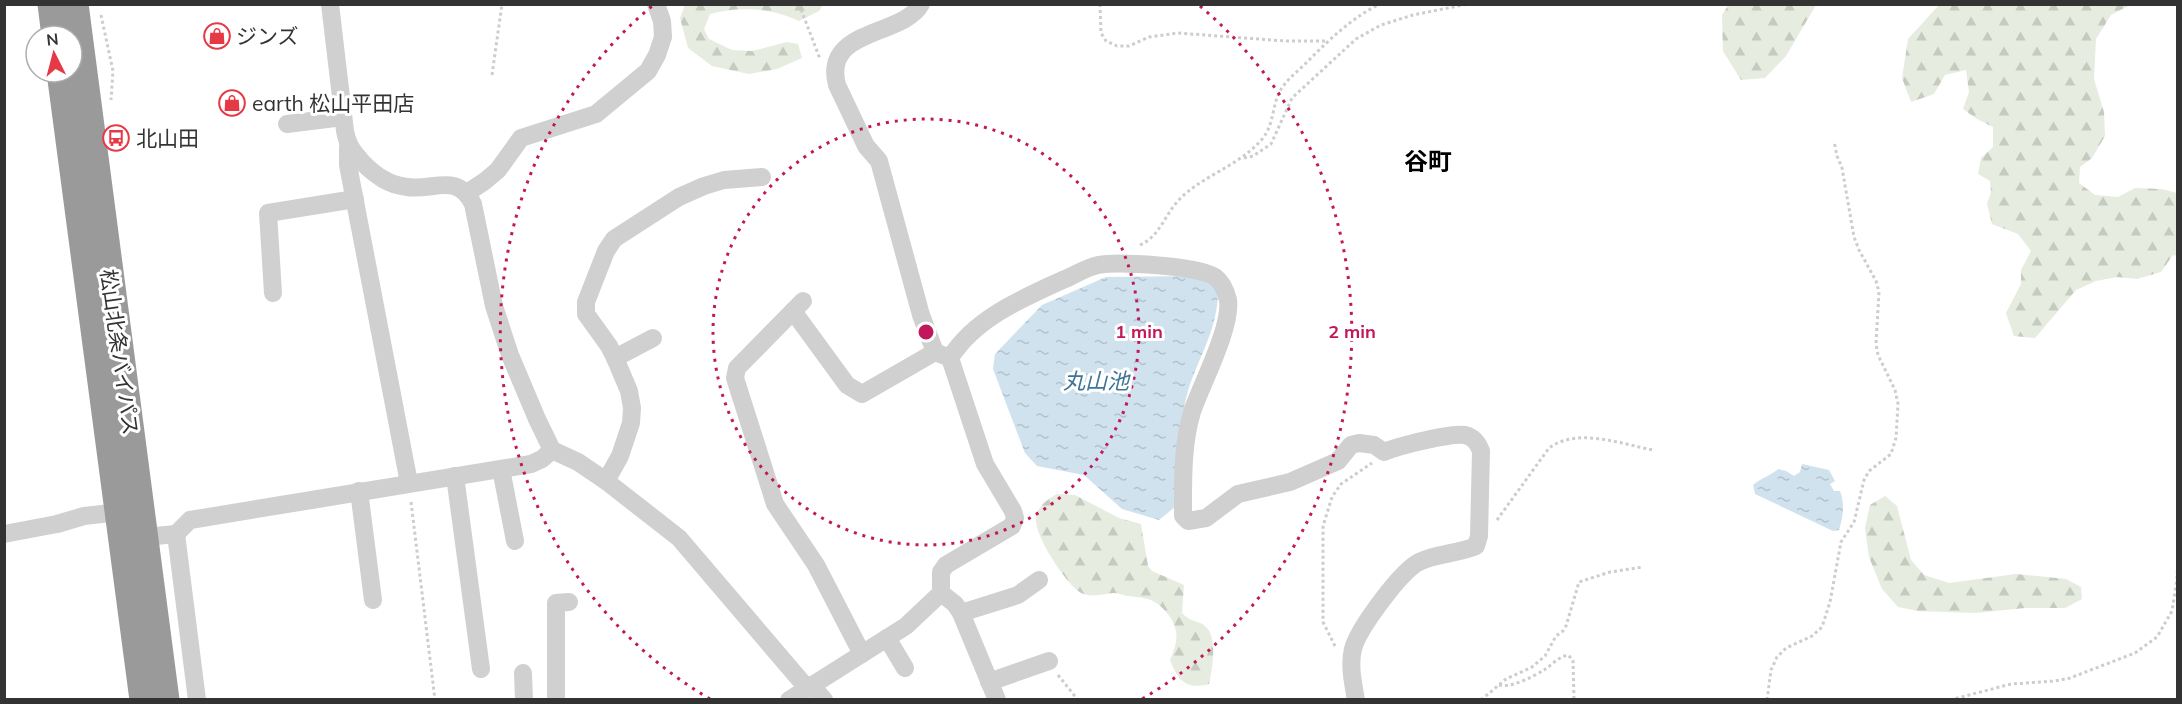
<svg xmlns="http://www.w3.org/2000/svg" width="2182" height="704" font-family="Mulish,'Noto Sans JP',sans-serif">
  <defs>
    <pattern id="forest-firs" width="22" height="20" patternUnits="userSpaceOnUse" patternTransform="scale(1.5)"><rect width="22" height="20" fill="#e6ecdf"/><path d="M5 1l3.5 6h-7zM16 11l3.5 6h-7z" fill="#c6cbc0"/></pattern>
    <pattern id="water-ripples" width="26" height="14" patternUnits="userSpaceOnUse" patternTransform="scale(1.5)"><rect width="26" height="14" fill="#cfe2ee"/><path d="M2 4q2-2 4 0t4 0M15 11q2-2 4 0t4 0" fill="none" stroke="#b2c2cd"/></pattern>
  </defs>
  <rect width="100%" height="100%" fill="#fff"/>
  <g fill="url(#forest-firs)">
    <polygon points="1729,4 1816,4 1816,5 1786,56 1765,78 1741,80 1723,51 1722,15"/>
    <path d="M685,5V4L823,5L819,11L799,21C773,8 738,6 710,14L704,29L709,39L732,50L752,51L787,42L798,44L802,58L777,69L749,74L712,66L688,48L680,18Z"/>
    <polygon points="1939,5 2130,5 2111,15 2096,39 2094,79 2104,112 2105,136 2092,158 2080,167 2079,183 2095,195 2118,197 2135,188 2162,189 2177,193 2177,256 2173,255 2161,272 2137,279 2117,277 2096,281 2076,290 2035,338 2014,336 2006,313 2021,284 2021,270 2031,251 2018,234 1992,224 1987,204 1991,192 1990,181 1978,174 1981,158 1993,147 1993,127 1977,119 1963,109 1969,92 1966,70 1945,75 1934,94 1911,102 1902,78 1908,39"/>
    <path d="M1057,494L1075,495L1119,518L1141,524L1148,566L1152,571L1184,585L1182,613C1191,623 1200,620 1206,627C1218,638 1212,670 1209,684C1187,690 1178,681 1170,660C1177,644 1180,632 1170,617C1157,599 1149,598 1127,596C1123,595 1118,593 1114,593C1102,594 1089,599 1078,591C1064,580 1033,534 1036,517C1038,506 1048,499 1057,494Z"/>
    <polygon points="1885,496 1897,506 1911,560 1924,575 1949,583 2016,574 2066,579 2081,587 2082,599 2065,608 2025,608 1975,613 1918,611 1898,607 1882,589 1869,557 1865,528 1870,505"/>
  </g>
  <g fill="url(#water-ripples)">
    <path d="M1198,276L1218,290C1218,330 1199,355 1188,391C1177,431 1177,465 1176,506L1159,520L1122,509L1084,475L1037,466L1025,453L993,369L995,354L1042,305L1106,277Z"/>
    <path d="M1802,464L1829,470L1835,481L1830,484L1834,491H1840C1845,504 1843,517 1839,530L1833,531L1755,494L1753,485C1761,478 1770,476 1778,469L1786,471L1794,476L1800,472Z"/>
  </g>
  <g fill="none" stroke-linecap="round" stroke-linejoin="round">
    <g stroke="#cdcdcd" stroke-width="3" stroke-dasharray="3 3" stroke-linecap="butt">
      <polyline points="799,4 820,59"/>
      <polyline points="1100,4 1101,33 1106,41 1117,46 1129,46 1149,37 1178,33 1285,41 1327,41"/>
      <polyline points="101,15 113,71 111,100"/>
      <polyline points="492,75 502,4"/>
      <polyline points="1244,158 1253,156 1271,144 1292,98 1356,39 1381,25 1413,15 1468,4"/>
      <path d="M1140,245C1160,236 1164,216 1178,201C1200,176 1239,167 1263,138C1274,124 1272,106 1280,91C1286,80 1296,73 1305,64C1328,41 1351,18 1380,4"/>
      <polyline points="411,502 435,700"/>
      <path d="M1497,520L1549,448C1578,427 1621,444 1653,450"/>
      <polyline points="1335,646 1323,622 1323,526 1332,497 1341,484 1372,463"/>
      <polyline points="1058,675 1078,700"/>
      <path d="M1499,685C1512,688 1532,677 1544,670C1552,665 1558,657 1568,655L1573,660L1574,700"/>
      <polyline points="1481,700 1506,679 1532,667 1545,656 1556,636 1563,631 1566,626 1579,582 1610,572 1643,567"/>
      <polyline points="1767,700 1771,670 1777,657 1786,648 1812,636 1822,627 1830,602 1841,542 1854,522 1864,480 1869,471 1891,454 1896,438 1898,404 1895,390 1878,355 1876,344 1879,292 1876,281 1859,250 1854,237 1842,168 1837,156 1834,141"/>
      <polyline points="1950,700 2011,684 2055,681 2070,678 2135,653 2157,637 2172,611 2177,579 2178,552"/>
    </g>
    <g stroke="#d0d0d0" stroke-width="18">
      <path d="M330,4L345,131C348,146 353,152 363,163C376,176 389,185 407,187C434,191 457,172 473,204L494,306L510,355L537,419L552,450L578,462L606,481L679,538L807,688"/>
      <polyline points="287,124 343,117"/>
      <polyline points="348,147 348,165 409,483"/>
      <polyline points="467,193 485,181 498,170 521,138 596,114 648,71 657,55 663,37 662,21 656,4"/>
      <polyline points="273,293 268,213 355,199"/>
      <polyline points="803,301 737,368 735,378 775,504 816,565 862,654"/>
      <polyline points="793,311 847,385 862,394 935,352"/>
      <polyline points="615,358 653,338"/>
      <path d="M950,358C975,318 1023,298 1065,279C1075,275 1087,267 1098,265C1118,261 1199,266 1215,277C1222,282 1226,292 1228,300C1232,327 1201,385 1192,412C1182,445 1183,482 1183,516L1188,521L1206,518L1238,494L1290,482L1338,461L1351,445L1359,443L1374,445L1384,452C1398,446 1450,433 1465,435C1474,437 1478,443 1481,451L1479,536L1476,546C1458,554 1437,553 1419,562C1401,571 1358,629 1353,649C1349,665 1353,683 1356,700"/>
      <polyline points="501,469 515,541"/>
      <polyline points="455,476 481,669"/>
      <polyline points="606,481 620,456 631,423 632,408 629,391 615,358 609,346 586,314 586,302 606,251 614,239 679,197 704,186 724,180 762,177"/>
      <polyline points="359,491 373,600"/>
      <polyline points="4,534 57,524 84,516 129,511"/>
      <polyline points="176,534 190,520 531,464 542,459 552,450"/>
      <polyline points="135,538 176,534 197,700"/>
      <polyline points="941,593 955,604 961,613 997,700"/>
      <polyline points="961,613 1018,595 1039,580"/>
      <polyline points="887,638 905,668"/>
      <polyline points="523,673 524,700"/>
      <polyline points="989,682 1049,661"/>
      <polyline points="811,685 824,700"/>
      <polyline points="556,700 556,603 569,602"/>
      <path d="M789,700L906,626L941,593V572L946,565L1012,526L1015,518L1013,511L985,464L950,358L935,352L921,315L879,161L866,146L837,85C822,28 903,37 921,4"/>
    </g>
    <g stroke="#9a9a9a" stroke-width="27">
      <polyline points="51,4 55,36"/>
      <polyline points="75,4 166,700"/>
      <polyline points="60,72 143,700"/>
    </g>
  </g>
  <g fill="none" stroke="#c2185b" stroke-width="3" stroke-dasharray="3 6">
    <circle cx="926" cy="332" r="213"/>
    <path d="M710 699A426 426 0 0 1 652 6M1200 6A426 426 0 0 1 1142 699"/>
  </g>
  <defs>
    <g id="shop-ring" transform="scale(1.35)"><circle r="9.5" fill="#fff" stroke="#e63946" stroke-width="1.5"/><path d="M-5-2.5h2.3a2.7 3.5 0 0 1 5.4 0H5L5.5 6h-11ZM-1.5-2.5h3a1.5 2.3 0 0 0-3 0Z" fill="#e63946"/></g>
    <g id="bus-ring" transform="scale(1.35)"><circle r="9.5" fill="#fff" stroke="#e63946" stroke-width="1.5"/><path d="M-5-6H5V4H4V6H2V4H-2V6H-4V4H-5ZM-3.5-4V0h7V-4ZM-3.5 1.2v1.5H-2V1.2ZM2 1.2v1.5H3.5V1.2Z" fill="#e63946"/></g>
  </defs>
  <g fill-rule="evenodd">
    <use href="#shop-ring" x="217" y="36"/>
    <use href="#shop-ring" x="232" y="103"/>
    <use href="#bus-ring" x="116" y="138"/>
  </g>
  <g text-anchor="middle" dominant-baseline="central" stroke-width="6" stroke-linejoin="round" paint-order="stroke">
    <g font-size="21" fill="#333" stroke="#fff" text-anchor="start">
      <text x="236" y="36">ジンズ</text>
      <text x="252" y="103">earth 松山平田店</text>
      <text x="136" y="138">北山田</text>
    </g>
    <g font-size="21" fill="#333" stroke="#fff">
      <text transform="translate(120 352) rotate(82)">松山北条バイパス</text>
    </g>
    <g font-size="22" font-style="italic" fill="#3f7597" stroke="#fff">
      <text x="1096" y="381">丸山池</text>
    </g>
    <g font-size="24" font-weight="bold" fill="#000" stroke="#fff">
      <text x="1428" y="161">谷町</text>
    </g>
  </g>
  <circle cx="926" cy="332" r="9" fill="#c2185b" stroke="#fff" stroke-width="3"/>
  <g font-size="18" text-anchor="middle" font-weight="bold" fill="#c2185b" stroke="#fff" stroke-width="6" stroke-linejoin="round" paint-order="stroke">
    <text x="1139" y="338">1 min</text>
    <text x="1352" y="338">2 min</text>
  </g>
  <rect width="2182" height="704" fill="none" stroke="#333333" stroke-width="12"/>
  <g transform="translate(54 54) rotate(354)"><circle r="28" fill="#ffffff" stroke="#adadad" stroke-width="1.5"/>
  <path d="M0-4.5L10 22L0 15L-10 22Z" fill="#e63946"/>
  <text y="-9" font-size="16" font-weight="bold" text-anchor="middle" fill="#333333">N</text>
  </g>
</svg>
